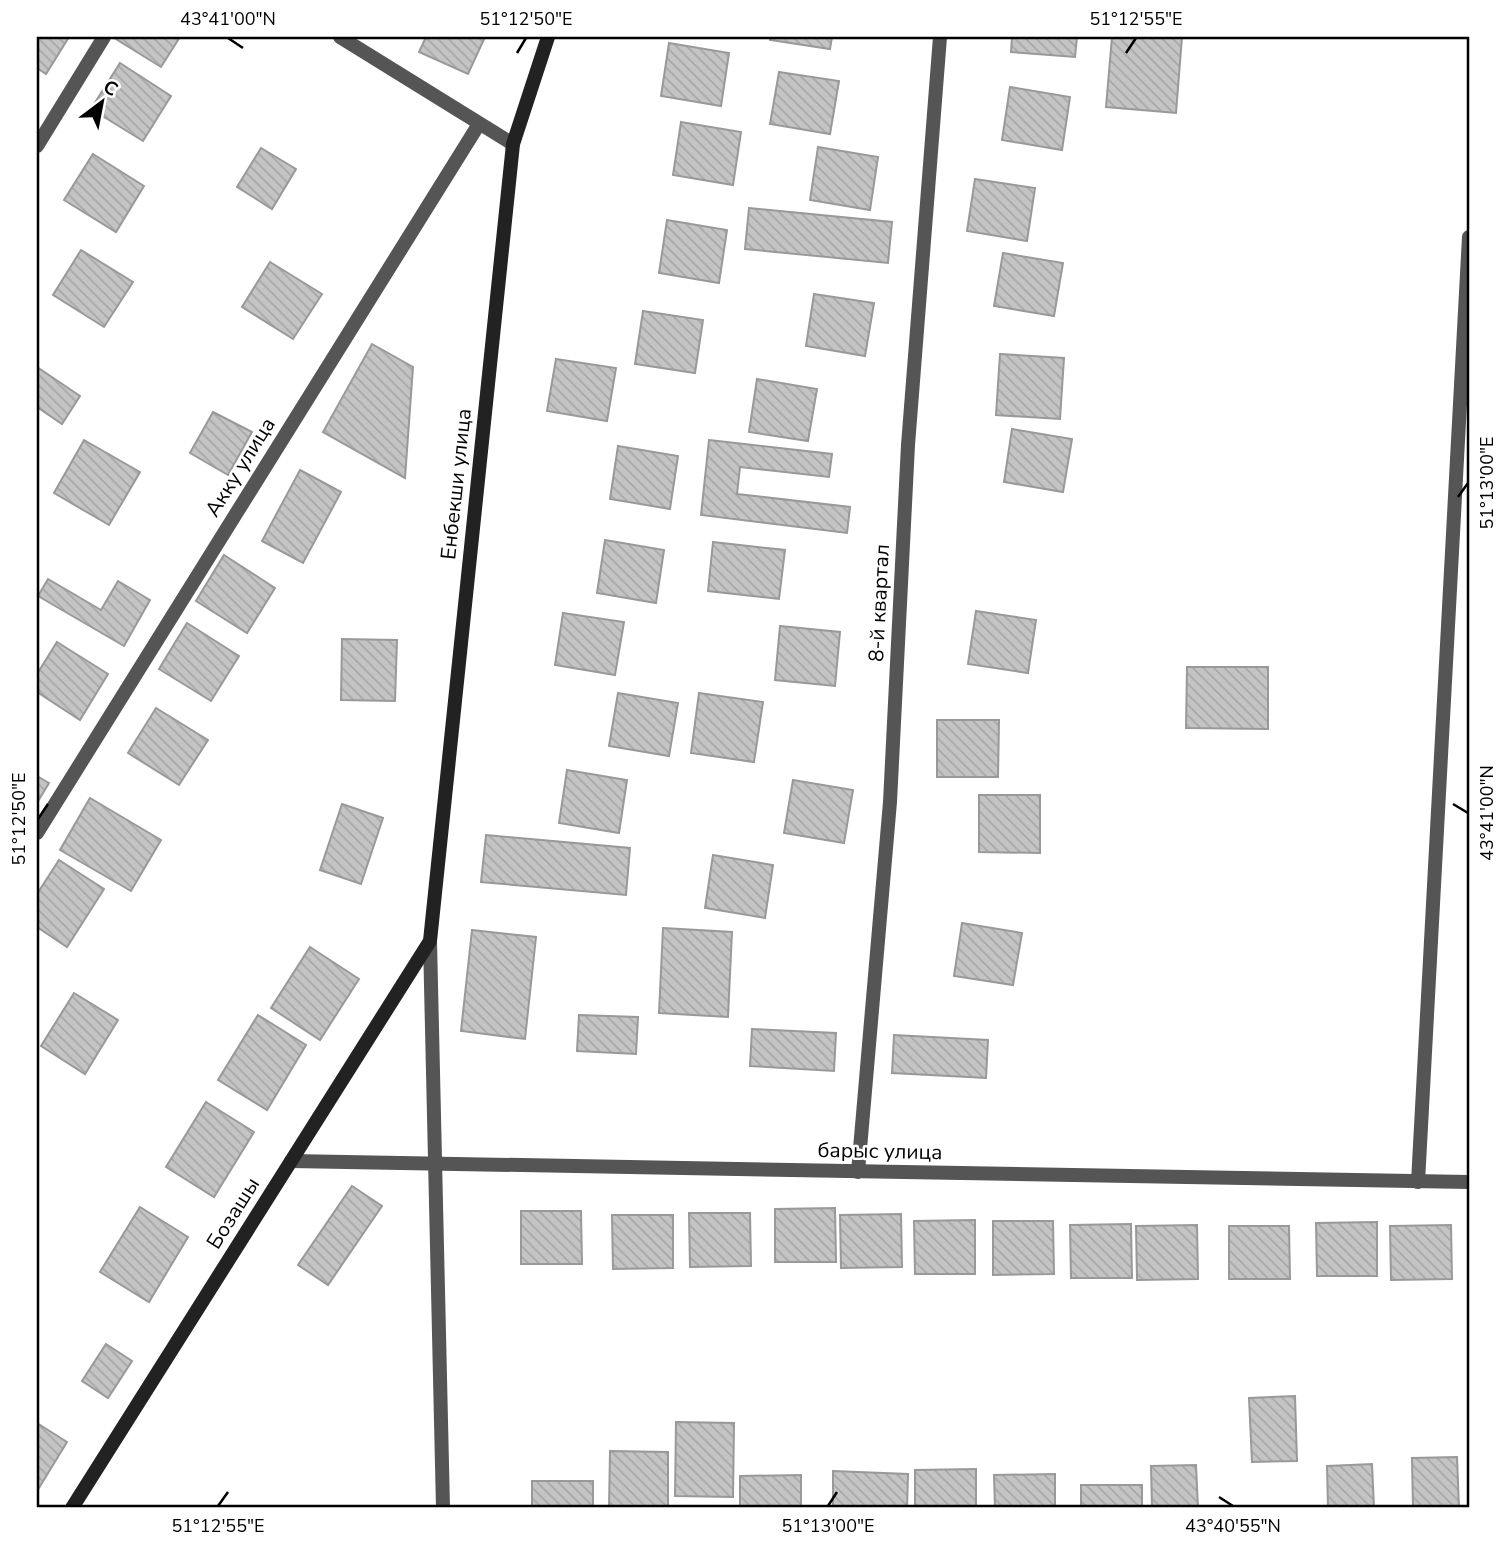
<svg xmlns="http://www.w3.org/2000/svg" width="1506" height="1545" font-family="'Nunito Sans',sans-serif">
  <defs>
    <pattern id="building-back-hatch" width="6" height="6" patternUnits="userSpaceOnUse" patternTransform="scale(1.75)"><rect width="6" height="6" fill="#c4c4c4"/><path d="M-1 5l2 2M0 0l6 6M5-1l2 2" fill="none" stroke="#a7a7a7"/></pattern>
  </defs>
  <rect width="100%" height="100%" fill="#fff"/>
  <g fill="url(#building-back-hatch)" stroke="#999" stroke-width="2">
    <polygon points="37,37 69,37 46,74 37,68"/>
    <polygon points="118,37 180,37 161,67 116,39"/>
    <polygon points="426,37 485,37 468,74 419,52"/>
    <polygon points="770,37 832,37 830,49 770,40"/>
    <polygon points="1012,37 1077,37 1075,57 1011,52"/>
    <polygon points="1112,37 1182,37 1176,113 1106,107"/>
    <polygon points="669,43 729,53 721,106 661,96"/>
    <polygon points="120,63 171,96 143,141 91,109"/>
    <polygon points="779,72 839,81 830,134 770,124"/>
    <polygon points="1010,87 1070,97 1062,150 1002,140"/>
    <polygon points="681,122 741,132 733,185 673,175"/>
    <polygon points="818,147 878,157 870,210 810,200"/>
    <polygon points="261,148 296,169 272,209 237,187"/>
    <polygon points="93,154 144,186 116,232 64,200"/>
    <polygon points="975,179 1035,188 1027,241 967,231"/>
    <polygon points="749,208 892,222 888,263 745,249"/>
    <polygon points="667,220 727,230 719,283 659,273"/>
    <polygon points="81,250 133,282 104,327 53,295"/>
    <polygon points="1003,253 1063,263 1054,316 994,306"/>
    <polygon points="270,262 322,294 293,339 242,307"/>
    <polygon points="814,294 874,303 865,356 806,346"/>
    <polygon points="643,311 703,320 695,373 635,364"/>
    <polygon points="372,344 413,367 405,478 323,432"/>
    <polygon points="1000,354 1064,358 1060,419 996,415"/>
    <polygon points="556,359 616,368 607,421 547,411"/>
    <polygon points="37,367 80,396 62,424 37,407"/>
    <polygon points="757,379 817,389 808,441 749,432"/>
    <polygon points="213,412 252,432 228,475 190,453"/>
    <polygon points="1012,429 1072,439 1063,492 1004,482"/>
    <polygon points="84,440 140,472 109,525 54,493"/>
    <polygon points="709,440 832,454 829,477 740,467 737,494 850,507 847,533 701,515"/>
    <polygon points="618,446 678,456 670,509 610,499"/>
    <polygon points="300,470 341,492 303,563 262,541"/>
    <polygon points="605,540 664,550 656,603 597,593"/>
    <polygon points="713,542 785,550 779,599 708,591"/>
    <polygon points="224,555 275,588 247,633 196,601"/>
    <polygon points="48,579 101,610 118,581 150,600 124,646 38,596"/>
    <polygon points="976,611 1036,620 1028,673 968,664"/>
    <polygon points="563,613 624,622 615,675 555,665"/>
    <polygon points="187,623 239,656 211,701 159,669"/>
    <polygon points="780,626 840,632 835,686 775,680"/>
    <polygon points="342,639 397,640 395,701 341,700"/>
    <polygon points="57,642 108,674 80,720 37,692 37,674"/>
    <polygon points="1187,667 1268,667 1268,729 1186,728"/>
    <polygon points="618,693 678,703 669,756 609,746"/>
    <polygon points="699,693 763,702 754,762 691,753"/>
    <polygon points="156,708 208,740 179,785 128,753"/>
    <polygon points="937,720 999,720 998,777 937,777"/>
    <polygon points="567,770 627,780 619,833 559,823"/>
    <polygon points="37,776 49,783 37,803"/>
    <polygon points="793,780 853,790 844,843 784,833"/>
    <polygon points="979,795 1040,795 1040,853 979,852"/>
    <polygon points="90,798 161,840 131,891 60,850"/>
    <polygon points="342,804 383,818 361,884 320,870"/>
    <polygon points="486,835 630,848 626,895 481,882"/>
    <polygon points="713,855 773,865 765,918 705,908"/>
    <polygon points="59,860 104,889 67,947 37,927 37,894"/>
    <polygon points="962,923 1022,933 1013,985 954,976"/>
    <polygon points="663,928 732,932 728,1017 659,1013"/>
    <polygon points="472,930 536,937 525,1039 461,1031"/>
    <polygon points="310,947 359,979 320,1040 271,1008"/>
    <polygon points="74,993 118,1020 85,1074 41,1046"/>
    <polygon points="258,1015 306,1045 267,1110 218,1080"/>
    <polygon points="579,1015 638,1017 636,1054 577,1051"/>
    <polygon points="752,1029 836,1033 834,1071 750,1066"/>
    <polygon points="894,1035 988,1040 986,1078 892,1073"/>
    <polygon points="206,1102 254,1132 214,1197 166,1167"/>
    <polygon points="352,1186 382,1206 328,1285 298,1265"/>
    <polygon points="140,1207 188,1237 149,1302 100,1272"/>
    <polygon points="835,1208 836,1262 775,1262 775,1209"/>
    <polygon points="521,1211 581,1211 582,1264 521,1264"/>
    <polygon points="689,1213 750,1213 751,1266 690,1267"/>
    <polygon points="901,1214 902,1267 841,1268 840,1215"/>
    <polygon points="612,1215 673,1215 673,1268 613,1269"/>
    <polygon points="975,1220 975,1274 915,1274 914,1221"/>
    <polygon points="993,1221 1053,1221 1054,1274 993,1275"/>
    <polygon points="1377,1222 1377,1276 1317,1276 1316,1223"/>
    <polygon points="1131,1224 1132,1278 1071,1278 1070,1225"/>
    <polygon points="1197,1225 1198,1279 1137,1280 1136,1226"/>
    <polygon points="1451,1225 1452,1279 1391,1280 1390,1226"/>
    <polygon points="1229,1226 1289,1226 1290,1279 1229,1279"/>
    <polygon points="106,1344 132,1361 108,1398 82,1381"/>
    <polygon points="1295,1396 1297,1461 1252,1462 1249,1398"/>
    <polygon points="676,1422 734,1423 733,1497 675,1496"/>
    <polygon points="37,1423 67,1442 39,1488 37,1486"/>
    <polygon points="610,1451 668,1452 668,1508 609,1508"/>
    <polygon points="1457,1457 1459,1508 1413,1508 1412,1458"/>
    <polygon points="1372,1464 1374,1508 1328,1508 1327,1466"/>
    <polygon points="1196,1465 1198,1508 1152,1508 1151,1466"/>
    <polygon points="976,1469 976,1508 915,1508 915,1470"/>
    <polygon points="833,1471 908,1474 907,1508 833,1508"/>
    <polygon points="1055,1474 1055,1508 995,1508 994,1475"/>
    <polygon points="801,1475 801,1508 740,1508 740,1476"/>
    <rect x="532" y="1481" width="61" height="27"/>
    <rect x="1081" y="1485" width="61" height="23"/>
  </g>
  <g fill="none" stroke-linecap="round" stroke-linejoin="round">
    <g stroke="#555" stroke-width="14">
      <polyline points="340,37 513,144"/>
      <polyline points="37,146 104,37"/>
      <polyline points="37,833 479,124"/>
      <polyline points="430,941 443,1508"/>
      <polyline points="291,1161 1469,1182"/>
      <polyline points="858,1172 890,802 908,445 940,37"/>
      <polyline points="1418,1182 1469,237"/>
    </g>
    <polyline stroke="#222" stroke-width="14" points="72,1508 430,941 513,144 548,37"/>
  </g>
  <path fill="none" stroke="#000" stroke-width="2.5" d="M228,38L243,48M517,53L526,38M1126,53L1136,38M1458,497L1468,483M1453,804L1468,813M38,819L48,804M1219,1497L1233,1506M218,1506L228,1492M828,1506L837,1492"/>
  <g text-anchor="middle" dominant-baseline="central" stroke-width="5" stroke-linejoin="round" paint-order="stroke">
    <g font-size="21" fill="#000" stroke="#fff">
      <text transform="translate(240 467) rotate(-58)">Акку улица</text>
      <text transform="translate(456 484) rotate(-84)">Енбекши улица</text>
      <text transform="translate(879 603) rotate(-87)">8-й квартал</text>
      <text transform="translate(880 1151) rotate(1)">барыс улица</text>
      <text transform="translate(233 1213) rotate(-58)">Бозашы</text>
    </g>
  </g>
  <rect width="1506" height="1545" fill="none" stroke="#ffffff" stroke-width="77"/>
  <g transform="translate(102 102) rotate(32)" stroke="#ffffff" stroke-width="5" paint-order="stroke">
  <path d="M0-5L12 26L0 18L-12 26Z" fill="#000000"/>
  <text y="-10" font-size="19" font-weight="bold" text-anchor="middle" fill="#000000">С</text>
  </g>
  <rect x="38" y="38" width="1430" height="1468" fill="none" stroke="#000" stroke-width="2.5"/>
  <g font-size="18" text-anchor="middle" fill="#000">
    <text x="228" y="25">43°41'00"N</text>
    <text x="526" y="25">51°12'50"E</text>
    <text x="1136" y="25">51°12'55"E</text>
    <text transform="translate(1487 483) rotate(-90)" y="6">51°13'00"E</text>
    <text transform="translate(1487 813) rotate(-90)" y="6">43°41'00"N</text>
    <text transform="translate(19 819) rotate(-90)" y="6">51°12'50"E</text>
    <text x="218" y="1532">51°12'55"E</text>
    <text x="828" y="1532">51°13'00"E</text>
    <text x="1233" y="1532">43°40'55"N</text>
  </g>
</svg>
